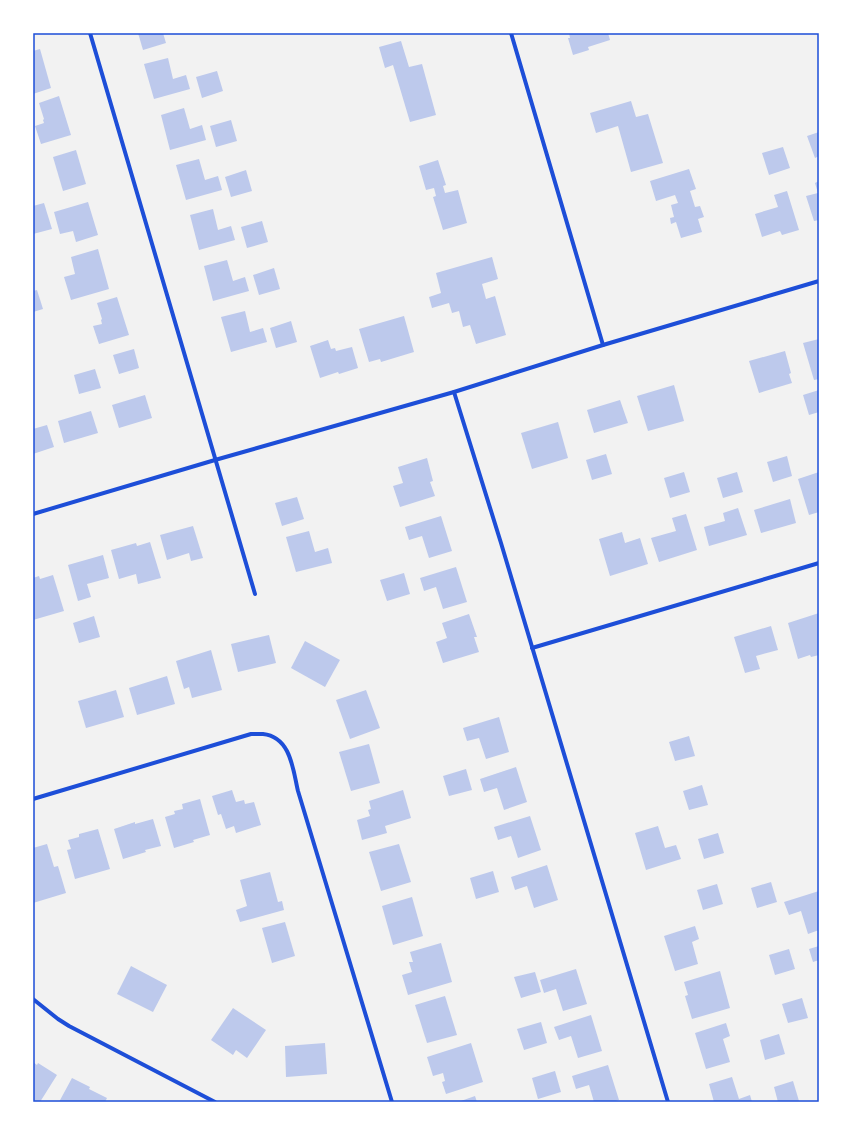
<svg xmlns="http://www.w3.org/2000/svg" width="852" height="1135" font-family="'Open Sans',sans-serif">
  <rect width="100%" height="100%" fill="#f2f2f2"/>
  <g fill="#bdc9ec">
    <polygon points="138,33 163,33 166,43 143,50"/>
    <polygon points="569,33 608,33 610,40 588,47 589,50 573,55 568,38 570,38"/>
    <polygon points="401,41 409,67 422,64 436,115 410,122 393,65 385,68 379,47"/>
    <polygon points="40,49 51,88 33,94 33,51"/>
    <polygon points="168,58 173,79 186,75 190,89 154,99 144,64"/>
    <polygon points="217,71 223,91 202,98 196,77"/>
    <polygon points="59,96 71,135 41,144 35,126 44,123 43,120 44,119 39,103"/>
    <polygon points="631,101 636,117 648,114 663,163 631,172 618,126 596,133 590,113"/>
    <polygon points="184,108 190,129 202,125 206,140 170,150 161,115"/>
    <polygon points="231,120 237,141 216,147 210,126"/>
    <polygon points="819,132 819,156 815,158 807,136"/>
    <polygon points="783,147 790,168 769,175 762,153"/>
    <polygon points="76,150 86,184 63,191 53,157"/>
    <polygon points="199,159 205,180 218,176 222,190 186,200 176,165"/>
    <polygon points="438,160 446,185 443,186 445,193 458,190 467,223 443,230 433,197 436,196 434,188 426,190 419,166"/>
    <polygon points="689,169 696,189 690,191 695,207 700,206 704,217 698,219 702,232 681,238 676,222 671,224 670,218 674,217 671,205 678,203 675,195 656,201 650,181"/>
    <polygon points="246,170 252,191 231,197 225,177"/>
    <polygon points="819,181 819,220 814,221 806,196 818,193 815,183"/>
    <polygon points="787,191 799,230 782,235 780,231 762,237 755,214 778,207 774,195"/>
    <polygon points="88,202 98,235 76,242 73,231 60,234 54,212"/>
    <polygon points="44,203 52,229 33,234 33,206"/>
    <polygon points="213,209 218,230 231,226 235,240 199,250 190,215"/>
    <polygon points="262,221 268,242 247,248 241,227"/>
    <polygon points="98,249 109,289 71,300 64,277 75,274 71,257"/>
    <polygon points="492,257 498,279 482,284 486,299 495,296 506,335 476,344 470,325 463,327 459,311 452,313 449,303 432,308 429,297 441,293 436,273"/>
    <polygon points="227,260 233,281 245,277 249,291 213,301 204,266"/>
    <polygon points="274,268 280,289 259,295 253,275"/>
    <polygon points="37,290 43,309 33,312 33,291"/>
    <polygon points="117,297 129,335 99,344 93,326 102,324 101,320 102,319 97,303"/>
    <polygon points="245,311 250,332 263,328 267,342 231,352 221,317"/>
    <polygon points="404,316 414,352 381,362 380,359 369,362 359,329"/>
    <polygon points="291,321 297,342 276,348 270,328"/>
    <polygon points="819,339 819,379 814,380 803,343"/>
    <polygon points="328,340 331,349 335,348 336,351 352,347 358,368 339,374 338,372 320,378 310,346"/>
    <polygon points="134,349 139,368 119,374 113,355"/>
    <polygon points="785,351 791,373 789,374 792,383 759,393 749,361"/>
    <polygon points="95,369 101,388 79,394 74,375"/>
    <polygon points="674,385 684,421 648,431 637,396"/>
    <polygon points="819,390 819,412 809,415 803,395"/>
    <polygon points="145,395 152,418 119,428 112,405"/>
    <polygon points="620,400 628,423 594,433 587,410"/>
    <polygon points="91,411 98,433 64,443 58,421"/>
    <polygon points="558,422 568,458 532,469 521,433"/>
    <polygon points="47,425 54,447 33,454 33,429"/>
    <polygon points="606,454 612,474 592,480 586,460"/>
    <polygon points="787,456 792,476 773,482 767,462"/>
    <polygon points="427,458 433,481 430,482 435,496 400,507 393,486 403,483 398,467"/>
    <polygon points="684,472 690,492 670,498 664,478"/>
    <polygon points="737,472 743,492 723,498 717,478"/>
    <polygon points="819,472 819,512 809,515 798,479"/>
    <polygon points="297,497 304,519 282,526 275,503"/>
    <polygon points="790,499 796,523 761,533 754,510"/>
    <polygon points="738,508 747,535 709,546 704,527 725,521 723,513"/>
    <polygon points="686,514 697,550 659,562 651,538 676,531 672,518"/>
    <polygon points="441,516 452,551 429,558 422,536 409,540 405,527"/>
    <polygon points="193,526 203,558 191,561 189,553 167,560 160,535"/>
    <polygon points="309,531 315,552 328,548 332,563 296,572 286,537"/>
    <polygon points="622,532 625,543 640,538 648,564 610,576 599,539"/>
    <polygon points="150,542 161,578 138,584 136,574 119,579 111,550 136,543 137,546"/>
    <polygon points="103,555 109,578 87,584 91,597 78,601 68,565"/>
    <polygon points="456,567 467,602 443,609 436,587 424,591 420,578"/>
    <polygon points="404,573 410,594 387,601 380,580"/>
    <polygon points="53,575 64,611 33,620 33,578 39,576 40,579"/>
    <polygon points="819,613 819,655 811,657 810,655 798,659 788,623"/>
    <polygon points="469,614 477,637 474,637 479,652 443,663 436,642 447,638 442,623"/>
    <polygon points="94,616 100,637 79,643 73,623"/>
    <polygon points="771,626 778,650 756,656 760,669 745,673 734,637"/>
    <polygon points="269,635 276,663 238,672 231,644"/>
    <polygon points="305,641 340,660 325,687 291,668"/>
    <polygon points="211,650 222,690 192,698 189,687 184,689 176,661"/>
    <polygon points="167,676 175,704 137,715 129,688"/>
    <polygon points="116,690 124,717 86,728 78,701"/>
    <polygon points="366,690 380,728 350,739 336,700"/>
    <polygon points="499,717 509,752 486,759 479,738 467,741 463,728"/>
    <polygon points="689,736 695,756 675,761 669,742"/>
    <polygon points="369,744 380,783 351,791 339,752"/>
    <polygon points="516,767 527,802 504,810 497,788 484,792 480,779"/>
    <polygon points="466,769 472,790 449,796 443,776"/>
    <polygon points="702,785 708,805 689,810 683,791"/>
    <polygon points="232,790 236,802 244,800 245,804 254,802 261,825 236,833 234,826 226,829 221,814 218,815 212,796"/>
    <polygon points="403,790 411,818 385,826 387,833 362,840 357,820 370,816 368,810 371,809 369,801"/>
    <polygon points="200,799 210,835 193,840 194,842 174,848 165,817 175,814 174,811 183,809 182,804"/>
    <polygon points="530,816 541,850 518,858 511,836 498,840 494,827"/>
    <polygon points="153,819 161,846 145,850 146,852 123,859 114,829 135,822 135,824"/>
    <polygon points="658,826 665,848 676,845 681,859 646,870 635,833"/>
    <polygon points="98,829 110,869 75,879 67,850 71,849 68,840 79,837 79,834"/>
    <polygon points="718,833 724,853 704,859 698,839"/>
    <polygon points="47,844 54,867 58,866 66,893 33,903 33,848"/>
    <polygon points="399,844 411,882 381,891 369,852"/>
    <polygon points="547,865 558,900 534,908 527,886 515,890 511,877"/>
    <polygon points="493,871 499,892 476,899 470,878"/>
    <polygon points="270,872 278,902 282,901 284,910 240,922 236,910 247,906 240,880"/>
    <polygon points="771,882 777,902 757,908 751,888"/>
    <polygon points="717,884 723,904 703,910 697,890"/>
    <polygon points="819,891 819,930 808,934 801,911 789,915 784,902"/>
    <polygon points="412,897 423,936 393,945 382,906"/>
    <polygon points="285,922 295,956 272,963 262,928"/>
    <polygon points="695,926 699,939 692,942 698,964 675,971 664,936"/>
    <polygon points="441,943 452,982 408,995 402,975 412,972 409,962 413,962 410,952"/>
    <polygon points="819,946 819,960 813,962 809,949"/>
    <polygon points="789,949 795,969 775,975 769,955"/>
    <polygon points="131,966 167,985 153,1012 117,994"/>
    <polygon points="576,969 587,1004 563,1011 556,989 544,993 540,980"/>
    <polygon points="720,971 730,1008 692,1019 685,996 688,995 684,982"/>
    <polygon points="535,972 541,992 521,998 514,977"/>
    <polygon points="445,996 457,1035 427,1043 415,1005"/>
    <polygon points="802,998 808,1018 788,1023 782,1004"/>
    <polygon points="233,1008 266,1030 247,1058 236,1050 233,1055 211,1040"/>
    <polygon points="591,1015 602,1051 578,1058 571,1036 559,1040 554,1027"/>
    <polygon points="541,1022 547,1043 524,1050 517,1029"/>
    <polygon points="726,1023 730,1036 723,1039 730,1062 706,1069 695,1033"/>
    <polygon points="779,1034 785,1054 765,1060 760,1040"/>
    <polygon points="325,1043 327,1074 286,1077 285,1046"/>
    <polygon points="471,1043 483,1082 446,1094 442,1082 445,1081 443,1073 433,1076 427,1057"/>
    <polygon points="33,1062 37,1065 38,1063 57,1075 40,1102 33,1102"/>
    <polygon points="608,1065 619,1100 612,1102 594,1102 589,1085 576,1089 572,1076"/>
    <polygon points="555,1071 561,1092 538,1099 532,1078"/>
    <polygon points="732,1077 739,1099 750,1095 752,1102 714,1102 709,1084"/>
    <polygon points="72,1078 90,1087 89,1089 107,1098 105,1102 59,1102"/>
    <polygon points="793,1081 799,1101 778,1102 774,1087"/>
    <polygon points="475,1096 477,1102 458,1102"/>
  </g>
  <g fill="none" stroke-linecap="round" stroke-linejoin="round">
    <g stroke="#1d4ed8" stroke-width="4">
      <polyline points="90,33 255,594"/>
      <polyline points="511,33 603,345"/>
      <polyline points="454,392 501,543 668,1102"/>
      <polyline points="33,514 215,460 454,392 603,345 819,281"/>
      <polyline points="532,648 819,563"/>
      <path d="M33,799L251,734C255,734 259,734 263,734C291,737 293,770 298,791L392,1102"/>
      <polyline points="33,999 58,1019 69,1026 215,1102"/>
    </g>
  </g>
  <rect width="852" height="1135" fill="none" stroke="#ffffff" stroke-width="68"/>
  <rect x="34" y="34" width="784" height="1067" fill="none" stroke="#1d4ed8" stroke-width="1.5"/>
</svg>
